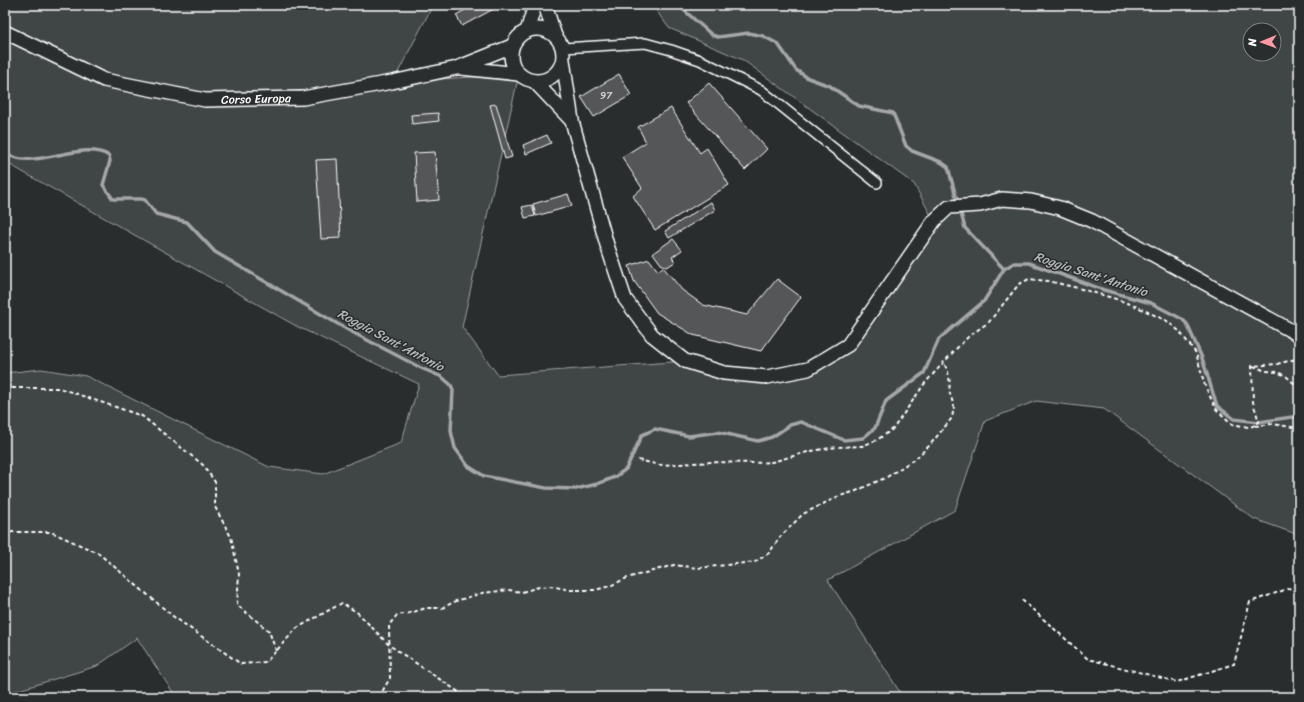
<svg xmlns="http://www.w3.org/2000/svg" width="1304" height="702" font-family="Sriracha,sans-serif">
  <rect width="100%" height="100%" fill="#2a2d2e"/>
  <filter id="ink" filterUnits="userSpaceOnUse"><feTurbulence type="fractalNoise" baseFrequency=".025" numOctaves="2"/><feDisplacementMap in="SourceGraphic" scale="8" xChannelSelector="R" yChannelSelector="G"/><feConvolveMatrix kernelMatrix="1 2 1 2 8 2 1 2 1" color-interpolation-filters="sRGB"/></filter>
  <g filter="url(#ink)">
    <path fill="#414445" stroke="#a0a2a2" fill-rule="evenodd" d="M5,5H433L393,82L519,74L462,327L498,375L685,361L724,373L808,369L848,345L934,221L914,184L743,60L669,28L652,5H1299V535L1254,519L1104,409L1036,401L985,421L955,510L828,580L903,697H176L137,638L97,666L9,693L5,692V373L41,369L86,376L269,467L323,474L401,443L419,384L298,327L5,162ZM1250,30H1274V54H1250Z"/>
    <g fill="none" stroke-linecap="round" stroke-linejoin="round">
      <g stroke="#a6a7a7" stroke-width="3.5">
        <polyline points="678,5 712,35 718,37 749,33 763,36 778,44 796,70 808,78 830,86 859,106 893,113 906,146 912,151 941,162 948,167 958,204"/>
        <path d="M5,152C29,174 83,138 109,156L110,161L103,185L113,199H141L145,200L156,214L187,222L215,252L348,330L421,368L442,377L451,385L453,390L451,431L455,448L468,466L484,476L546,488L576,489L597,484L615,477L626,469L642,435L655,429L689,436L718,432L758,441L772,437L790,425L801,422L844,440L863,438L875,428L886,401L924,373L939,339L984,301L1004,269L1014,263H1029L1104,290L1151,303L1182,319L1187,324L1202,358L1217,406L1234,419L1259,422L1299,416"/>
        <polyline points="960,210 965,228 1004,269"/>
      </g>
    </g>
    <g fill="#555758" stroke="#fff">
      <polygon points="474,5 501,5 462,26 456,15"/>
      <polygon points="619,74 631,95 594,117 581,97"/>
      <polygon points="709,83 767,149 745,170 686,103"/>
      <polygon points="496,104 512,157 505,159 490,105"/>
      <polygon points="671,108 700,153 707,148 729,185 655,230 633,196 642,188 622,157 646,142 638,127"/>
      <polygon points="438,113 439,121 412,124 411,115"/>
      <polygon points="547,135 551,143 526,154 523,145"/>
      <polygon points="435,152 439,200 417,202 414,153"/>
      <polygon points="337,159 341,238 321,239 316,160"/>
      <polygon points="568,194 572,206 536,216 533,204"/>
      <polygon points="711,202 715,210 669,238 665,231"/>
      <polygon points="532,205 535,216 525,218 522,207"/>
      <polygon points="673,239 682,250 672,257 675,262 667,267 661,264 653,253"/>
      <polygon points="649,259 658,271 663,267 682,290 703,305 747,315 777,279 801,297 761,351 693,335 657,313 634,281 629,266"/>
    </g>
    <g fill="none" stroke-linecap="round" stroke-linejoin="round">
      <g stroke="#fff" stroke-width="12">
        <polyline id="minor" points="563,48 645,43 671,50 700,60 761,90 877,183"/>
      </g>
      <g stroke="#fff" stroke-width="16">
        <g id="secondary">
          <polyline points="545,5 555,36"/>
          <circle cx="537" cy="55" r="26"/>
          <polyline points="527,31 535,5"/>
          <path id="s1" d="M5,32L104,80L205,100L303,98L392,82L457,68L512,46"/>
          <polyline points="563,60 572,121 607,245 625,299 652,335 685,361 724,373 767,377 808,369 848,345 934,221 949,207 980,205 1002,199 1031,201 1060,208 1092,221 1299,335"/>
          <polyline points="461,68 519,74"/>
          <polyline points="534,81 572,121"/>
        </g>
      </g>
      <g stroke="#fff" stroke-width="2" stroke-dasharray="4 3" stroke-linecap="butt">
        <polyline points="1253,366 1266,371 1277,372 1286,376 1299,388"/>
        <polyline points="5,388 59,388 142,416 203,465 215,482 215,507 231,537 239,574 237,605 269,631 276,651"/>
        <polyline points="1255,426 1272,424 1299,428"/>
        <polyline points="638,460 660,465 712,462 754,463 772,462 811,451 837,447 862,446 877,440 893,429 925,383 956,349 969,336 989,322 1019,284 1029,279 1048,281 1078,288 1116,299 1133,305 1167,321 1179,331 1196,353 1205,386 1216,409 1232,424 1248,427 1253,426 1259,422 1253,402 1252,366 1277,364 1296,359 1299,357"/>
        <polyline points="5,537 12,532 51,532 98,553 174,617 241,664 266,662 297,628 342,603 358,613 389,645 466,697"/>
        <polyline points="1022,600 1088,659 1177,682 1234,664 1250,602 1299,585"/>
        <polyline points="379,697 390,678 389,625 397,615 410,613 426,608 442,608 456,601 482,593 509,590 522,592 539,587 551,586 570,590 595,590 610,586 627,578 674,565 698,568 755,562 769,553 780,537 803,514 837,497 856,491 887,477 916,458 929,446 952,418 954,406 949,391 950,383 948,372 944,363"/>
      </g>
      <use href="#minor" stroke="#2a2d2e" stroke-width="9"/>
      <use href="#secondary" stroke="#2a2d2e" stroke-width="13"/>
    </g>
  </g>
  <g text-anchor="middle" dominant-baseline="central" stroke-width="3" stroke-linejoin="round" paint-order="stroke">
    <g font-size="10" fill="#d4d5d5">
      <text x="606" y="96">97</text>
    </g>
    <g font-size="12" fill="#fff" stroke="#2a2d2e">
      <text stroke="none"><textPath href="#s1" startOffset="264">Corso Europa</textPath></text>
    </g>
    <g font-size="13" font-style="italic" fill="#b4b6b6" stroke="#2a2d2e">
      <text transform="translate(1091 274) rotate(18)">Roggia Sant'Antonio</text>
      <text transform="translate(391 340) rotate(28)">Roggia Sant'Antonio</text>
    </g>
  </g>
  <rect width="1304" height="702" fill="none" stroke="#2a2d2e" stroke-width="20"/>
  <rect x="10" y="10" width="1284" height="682" fill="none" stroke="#fff" stroke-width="1.5" filter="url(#ink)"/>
  <g transform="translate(1262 42) rotate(269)"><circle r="19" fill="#2a2d2e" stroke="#7f8182"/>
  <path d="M0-3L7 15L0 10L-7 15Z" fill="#ff9aa2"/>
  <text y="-6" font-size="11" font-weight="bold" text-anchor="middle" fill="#ffffff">N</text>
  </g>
</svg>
